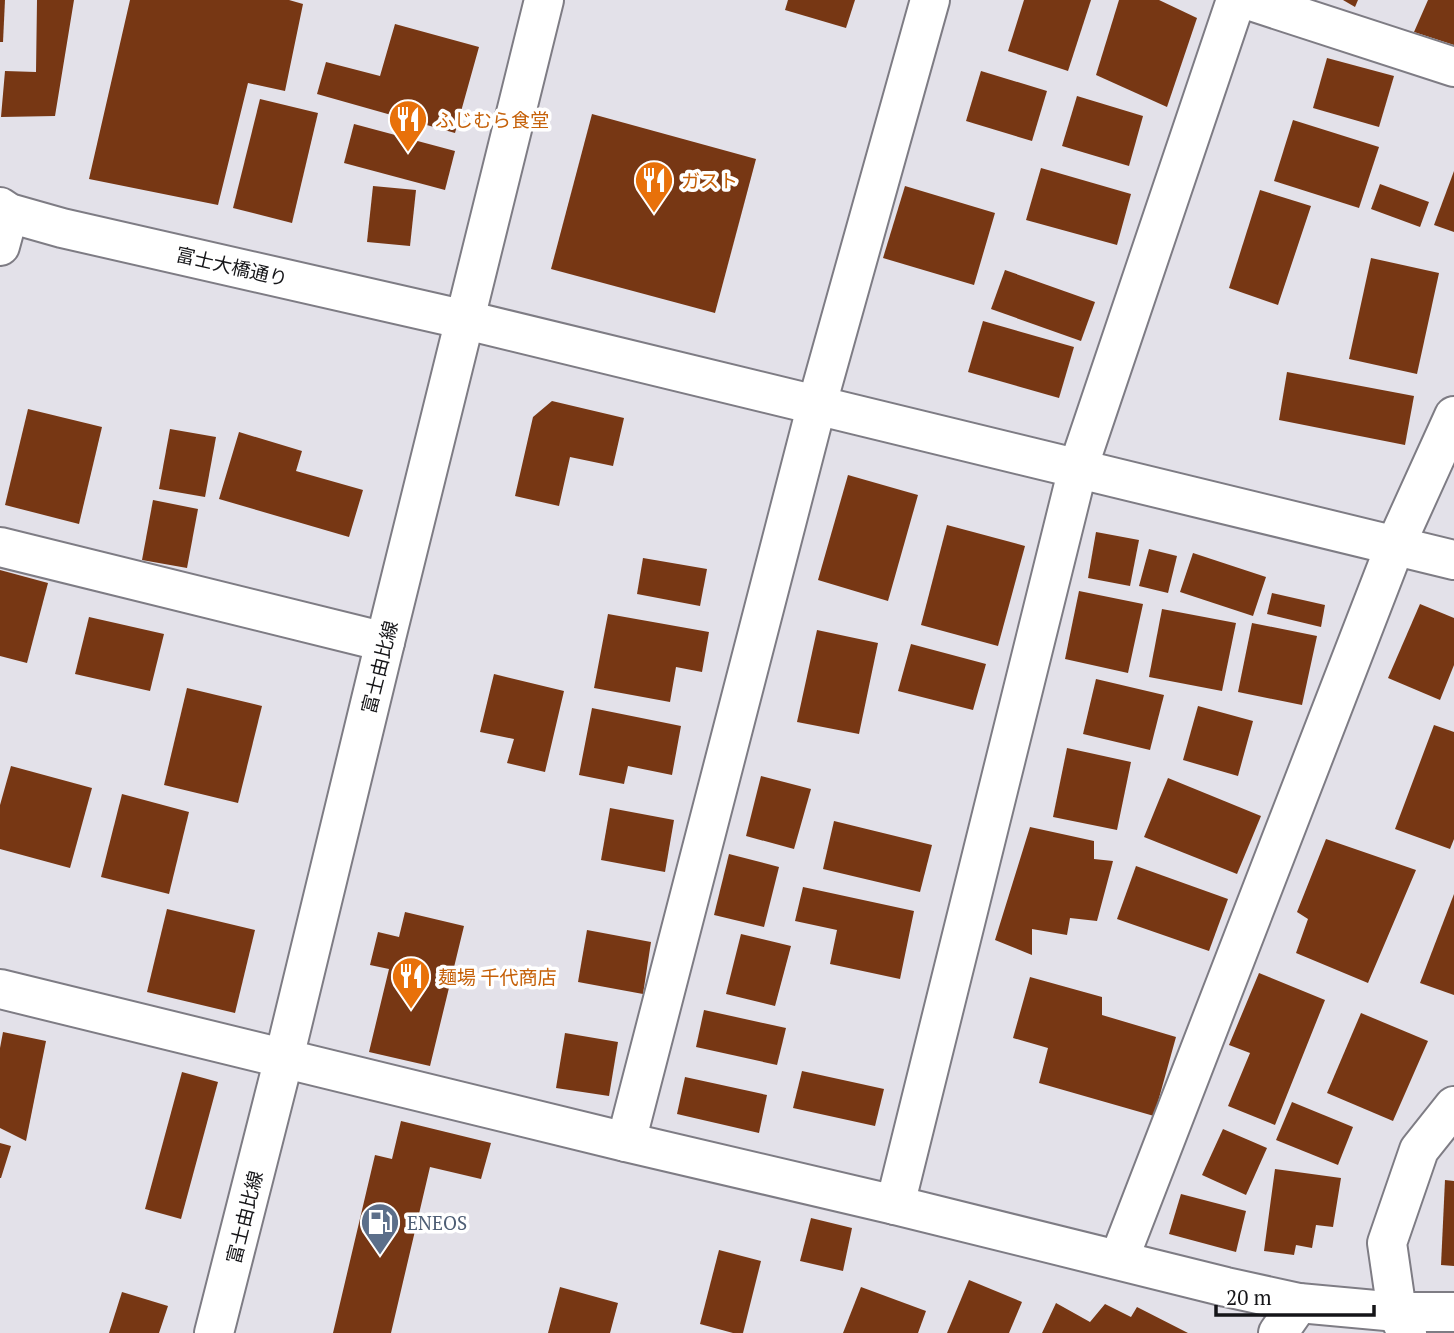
<svg xmlns="http://www.w3.org/2000/svg" width="1454" height="1333" font-family="'PT Serif','Noto Sans JP',serif">
  <rect width="100%" height="100%" fill="#e3e1e9"/>
  <g fill="#773714">
    <polygon points="0,0 5,0 3,42 0,42"/>
    <polygon points="37,0 74,0 55,116 1,117 5,71 36,72"/>
    <polygon points="130,0 289,0 303,4 285,91 248,83 218,205 89,179"/>
    <polygon points="788,0 855,0 846,28 785,10"/>
    <polygon points="1024,0 1091,0 1068,71 1008,51"/>
    <polygon points="1119,0 1159,0 1197,18 1167,107 1096,75"/>
    <polygon points="1343,0 1358,0 1355,7"/>
    <polygon points="1428,0 1454,0 1454,45 1414,32"/>
    <polygon points="395,24 479,47 455,133 317,94 326,62 380,76"/>
    <polygon points="1327,58 1394,76 1379,127 1313,108"/>
    <polygon points="981,71 1047,91 1032,141 966,121"/>
    <polygon points="1077,96 1143,116 1129,166 1062,146"/>
    <polygon points="260,99 318,113 292,223 233,208"/>
    <polygon points="592,114 756,159 715,313 551,269"/>
    <polygon points="1293,120 1379,147 1359,208 1274,181"/>
    <polygon points="354,124 455,151 445,190 344,163"/>
    <polygon points="1041,168 1131,194 1117,245 1026,220"/>
    <polygon points="1454,171 1454,232 1434,225"/>
    <polygon points="1380,184 1429,202 1420,227 1371,209"/>
    <polygon points="373,186 416,190 410,246 367,242"/>
    <polygon points="905,186 995,213 974,285 883,258"/>
    <polygon points="1260,190 1311,206 1278,305 1229,288"/>
    <polygon points="1371,258 1439,273 1417,374 1349,359"/>
    <polygon points="1005,270 1095,302 1081,341 991,309"/>
    <polygon points="983,321 1074,347 1059,398 968,372"/>
    <polygon points="1287,372 1414,396 1405,445 1279,420"/>
    <polygon points="552,401 624,418 613,466 570,457 559,506 515,496 533,417"/>
    <polygon points="28,409 102,427 79,524 5,505"/>
    <polygon points="170,429 216,437 205,497 159,489"/>
    <polygon points="239,432 302,451 296,471 363,490 349,537 219,499"/>
    <polygon points="848,475 918,495 888,601 818,580"/>
    <polygon points="153,500 198,509 187,568 142,560"/>
    <polygon points="947,525 1025,546 998,646 921,625"/>
    <polygon points="1096,532 1139,540 1130,586 1088,578"/>
    <polygon points="1149,549 1177,556 1168,593 1139,586"/>
    <polygon points="1193,553 1266,577 1253,616 1180,592"/>
    <polygon points="643,558 707,569 700,606 637,594"/>
    <polygon points="0,570 48,583 27,663 0,656"/>
    <polygon points="1079,591 1143,604 1128,673 1065,659"/>
    <polygon points="1272,593 1325,605 1321,627 1267,614"/>
    <polygon points="1420,604 1454,618 1454,665 1440,700 1388,678"/>
    <polygon points="1162,609 1236,623 1222,691 1149,677"/>
    <polygon points="608,614 709,632 702,672 676,667 670,702 594,688"/>
    <polygon points="89,617 164,634 150,691 75,674"/>
    <polygon points="1252,623 1317,636 1302,705 1238,692"/>
    <polygon points="817,630 878,643 859,734 797,722"/>
    <polygon points="911,644 986,664 973,710 898,691"/>
    <polygon points="494,674 564,691 545,772 507,763 514,739 480,732"/>
    <polygon points="1096,679 1164,695 1150,750 1083,734"/>
    <polygon points="187,688 262,706 238,803 164,785"/>
    <polygon points="1198,706 1253,721 1238,776 1183,760"/>
    <polygon points="592,708 681,726 672,775 628,766 624,784 579,775"/>
    <polygon points="1434,725 1454,732 1454,839 1450,849 1395,829"/>
    <polygon points="1067,748 1131,762 1117,830 1053,817"/>
    <polygon points="11,766 92,788 70,868 0,849 0,805"/>
    <polygon points="761,776 811,789 794,849 746,836"/>
    <polygon points="1168,778 1261,816 1237,874 1144,837"/>
    <polygon points="122,794 189,812 169,894 101,877"/>
    <polygon points="610,808 674,820 665,872 601,860"/>
    <polygon points="834,821 932,845 920,892 823,869"/>
    <polygon points="1030,827 1094,841 1094,859 1113,861 1097,921 1070,918 1067,935 1032,929 1032,955 995,940"/>
    <polygon points="1326,839 1416,870 1368,983 1296,953 1308,919 1297,912"/>
    <polygon points="729,854 779,867 764,927 714,915"/>
    <polygon points="1136,866 1228,899 1209,951 1117,919"/>
    <polygon points="803,887 914,911 900,979 830,964 837,930 795,921"/>
    <polygon points="1454,894 1454,995 1420,983"/>
    <polygon points="167,909 255,930 235,1013 147,992"/>
    <polygon points="405,912 464,926 430,1066 369,1052 389,969 370,965 378,932 399,937"/>
    <polygon points="587,930 651,942 643,994 578,982"/>
    <polygon points="741,934 791,946 775,1006 726,994"/>
    <polygon points="1259,973 1325,1000 1275,1125 1228,1106 1250,1053 1229,1045"/>
    <polygon points="1030,977 1102,997 1102,1015 1176,1037 1154,1116 1039,1083 1048,1048 1013,1038"/>
    <polygon points="704,1010 786,1028 777,1065 696,1047"/>
    <polygon points="1361,1013 1428,1041 1393,1121 1327,1093"/>
    <polygon points="3,1032 46,1041 26,1141 0,1128 0,1048"/>
    <polygon points="565,1033 618,1042 609,1096 556,1088"/>
    <polygon points="802,1071 884,1089 875,1126 793,1108"/>
    <polygon points="182,1072 218,1082 181,1219 145,1209"/>
    <polygon points="685,1077 767,1095 759,1133 677,1114"/>
    <polygon points="1292,1102 1353,1127 1338,1165 1276,1140"/>
    <polygon points="401,1121 491,1143 481,1179 430,1167 391,1333 333,1333 375,1155 392,1159"/>
    <polygon points="1223,1129 1267,1148 1246,1195 1202,1175"/>
    <polygon points="0,1143 11,1146 1,1178 0,1178"/>
    <polygon points="1275,1169 1341,1178 1333,1227 1316,1225 1312,1248 1296,1245 1294,1255 1264,1251"/>
    <polygon points="1445,1180 1454,1181 1454,1266 1441,1265"/>
    <polygon points="1181,1194 1246,1211 1236,1252 1169,1234"/>
    <polygon points="811,1218 852,1228 843,1271 800,1261"/>
    <polygon points="719,1250 761,1261 743,1333 733,1333 700,1324"/>
    <polygon points="969,1280 1022,1302 1009,1333 947,1333"/>
    <polygon points="560,1287 618,1303 610,1333 548,1333"/>
    <polygon points="861,1287 926,1311 918,1333 843,1333"/>
    <polygon points="122,1292 168,1306 159,1333 109,1333"/>
    <polygon points="1056,1303 1090,1322 1105,1304 1131,1317 1137,1307 1188,1333 1042,1333"/>
  </g>
  <g fill="none" stroke-linecap="round" stroke-linejoin="round">
    <g stroke="#7e7c84" stroke-width="42">
      <g id="minor">
        <polyline points="1248,0 1454,67"/>
        <polyline points="0,246 9,213"/>
        <polyline points="0,547 385,642"/>
        <polyline points="0,989 626,1142 895,1205 1226,1287 1299,1303 1397,1312 1454,1312"/>
        <polyline points="626,1142 817,404 930,0"/>
        <polyline points="895,1205 1078,468 1236,0"/>
        <polyline points="1119,1259 1395,546 1454,416"/>
        <polyline points="1278,1333 1299,1303"/>
        <polyline points="1407,1333 1397,1312 1387,1243 1419,1150 1454,1106"/>
      </g>
    </g>
    <g stroke="#7e7c84" stroke-width="42">
      <polyline id="tertiary" points="0,207 9,213 62,228 466,320 1454,560"/>
    </g>
    <g stroke="#7e7c84" stroke-width="42">
      <polyline id="secondary" points="214,1333 284,1058 385,642 544,0"/>
    </g>
    <use href="#minor" stroke="#fff" stroke-width="38"/>
    <use href="#tertiary" stroke="#fff" stroke-width="38"/>
    <use href="#secondary" stroke="#fff" stroke-width="38"/>
  </g>
  <defs>
    <g id="restaurant-pin" transform="scale(2.0125)"><path d="M0 17L-7.5 6A9.5 9.5 0 1 1 7.5 6Z" fill="#e8710a" stroke="#fff"/><path d="M-5-6h1v4h1v-4h1v4h1v-4h1v5L-1.5 .5V6h-2V.5L-5-1ZM5-6V6H3V1.5H1.5Q1.5-4 5-6Z" fill="#fff"/></g>
    <g id="fuel-pin" transform="scale(2.0125)"><path d="M0 17L-7.5 6A9.5 9.5 0 1 1 7.5 6Z" fill="#5c6f8a" stroke="#fff"/><path d="M-5.5-6h7V0h2V4h1.3V-2.5L3-4.5l.8-.8L6-3V5H2.5V1h-1V6h-7ZM-4.2-4.7v3.2H.2V-4.7Z" fill="#fff"/></g>
  </defs>
  <g fill-rule="evenodd">
    <use href="#restaurant-pin" x="408" y="119"/>
    <use href="#restaurant-pin" x="654" y="180"/>
    <use href="#restaurant-pin" x="411" y="976"/>
    <use href="#fuel-pin" x="380" y="1222"/>
  </g>
  <g text-anchor="middle" dominant-baseline="central" stroke-width="7" stroke-linejoin="round" paint-order="stroke">
    <g font-size="19" fill="#c56008" stroke="#fff" text-anchor="start">
      <text x="435" y="119">ふじむら食堂</text>
      <text x="681" y="180">ガスト</text>
      <text x="438" y="976">麺場 千代商店</text>
    </g>
    <g font-size="19" fill="#151518" stroke="#fff">
      <text transform="translate(232 266) rotate(13)">富士大橋通り</text>
      <text transform="translate(379 667) rotate(-76)">富士由比線</text>
      <text transform="translate(244 1217) rotate(-76)">富士由比線</text>
    </g>
    <g font-size="19" fill="#4e5e75" stroke="#fff" text-anchor="start">
      <text x="407" y="1222">ENEOS</text>
    </g>
  </g>
  <path d="M1216 1305v10h158v-10" fill="none" stroke="#151518" stroke-width="3.5"/>
  <text x="1226" y="1305" font-size="21" fill="#151518" stroke="#ffffff" stroke-width="5" paint-order="stroke">20 m</text>
</svg>
